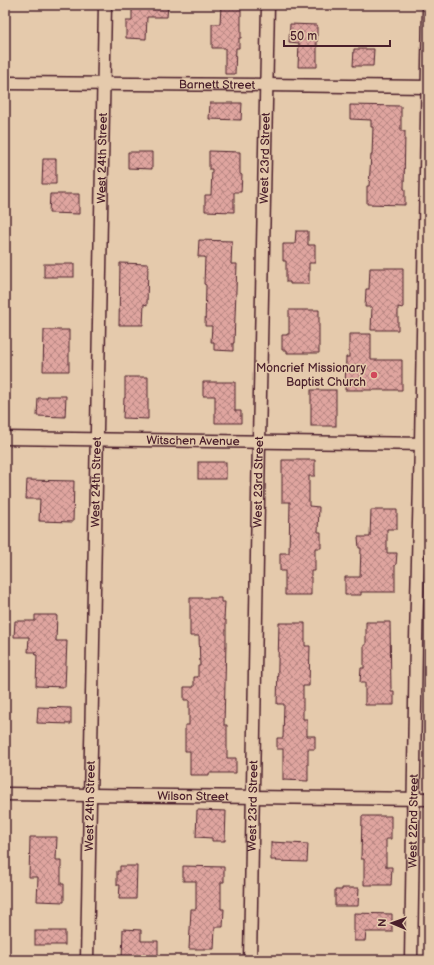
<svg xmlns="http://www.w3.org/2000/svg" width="434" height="965" font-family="'Balsamiq Sans',sans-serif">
  <defs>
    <pattern id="building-cross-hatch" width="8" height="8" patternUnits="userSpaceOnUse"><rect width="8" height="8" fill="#dfa59f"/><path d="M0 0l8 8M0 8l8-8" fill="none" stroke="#b78682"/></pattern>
  </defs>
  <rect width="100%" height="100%" fill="#e5caac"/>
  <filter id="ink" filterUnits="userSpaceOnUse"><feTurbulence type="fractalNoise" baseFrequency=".025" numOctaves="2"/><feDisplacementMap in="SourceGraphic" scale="8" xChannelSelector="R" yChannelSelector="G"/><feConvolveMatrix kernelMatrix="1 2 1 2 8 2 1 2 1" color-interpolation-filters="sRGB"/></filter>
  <g filter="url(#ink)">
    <g fill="url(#building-cross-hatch)" stroke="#4a1f2b">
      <polygon points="132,5 168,5 167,17 147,17 146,39 126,38 126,21 132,21"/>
      <polygon points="221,5 241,5 241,38 239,38 239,48 236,48 235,74 225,74 225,48 212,48 212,24 220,24"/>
      <polygon points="290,24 317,25 317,67 298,67 299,43 289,42"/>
      <polygon points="354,49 374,49 373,66 353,66"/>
      <polygon points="210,103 242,103 241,120 209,119"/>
      <polygon points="350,105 401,106 401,131 405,131 404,189 405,189 405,205 367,204 367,186 369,186 371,155 372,155 373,127 371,127 371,120 350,119"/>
      <polygon points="209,151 240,152 240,174 242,175 241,192 234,192 234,212 205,211 205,195 211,195 212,169 209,169"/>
      <polygon points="128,152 152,152 152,169 128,168"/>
      <polygon points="43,159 56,159 56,184 42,184"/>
      <polygon points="50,194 79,194 79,214 49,213"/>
      <polygon points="296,231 308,231 308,245 315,245 315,263 309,263 309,284 290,284 290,282 286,282 286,261 283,261 283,244 295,244"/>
      <polygon points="199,240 232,241 231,264 237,264 234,343 233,343 233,351 214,350 214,342 211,342 212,326 205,326 206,285 204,284 205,257 198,257"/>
      <polygon points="120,263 148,264 147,305 144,304 143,325 119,325"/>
      <rect x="44" y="264" width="30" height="13"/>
      <polygon points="370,268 403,268 403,308 398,307 398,330 371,330 372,307 365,307 366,289 369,289"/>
      <polygon points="289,310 319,310 319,353 287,353 287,350 282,350 282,335 287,335 287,334 289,334"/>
      <polygon points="44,330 69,330 69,371 43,371"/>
      <polygon points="349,334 371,334 371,360 402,360 402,390 345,390 346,357 349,357"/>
      <polygon points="125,377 148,377 148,419 123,418 124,398 125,398"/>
      <polygon points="203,382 235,382 235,411 241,411 241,423 215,423 215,396 203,396"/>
      <rect x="311" y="390" width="25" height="36"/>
      <polygon points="47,396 66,396 65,417 37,416 38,398 47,398"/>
      <polygon points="282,460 315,460 315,476 309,476 309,506 319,507 318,532 321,532 321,548 315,548 315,571 311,571 311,595 285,595 285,571 280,571 280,553 289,553 290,502 282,502"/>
      <rect x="198" y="462" width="28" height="17"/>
      <polygon points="27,480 74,481 73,522 39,521 40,499 26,499"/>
      <polygon points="371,510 397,510 397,529 387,529 387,553 397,553 396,565 395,565 395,592 361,592 361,595 345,595 345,577 360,577 361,548 359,548 358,537 370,537"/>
      <polygon points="190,598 221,598 221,602 225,602 224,620 226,620 226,642 224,725 227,725 227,758 236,758 236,773 209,773 209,775 190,775 190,751 185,751 185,725 189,725 189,700 184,700 184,687 194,687 194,677 198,677 198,666 200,666 199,636 190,636"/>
      <polygon points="35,615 57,615 56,641 67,641 65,687 36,686 37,655 35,655 36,652 28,652 29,637 14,637 15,621 35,621"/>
      <polygon points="366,622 390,622 391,691 394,691 394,705 365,705 365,683 360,683 361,668 364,668 364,645 366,645"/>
      <polygon points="279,623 305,623 305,646 310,646 309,686 303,686 303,719 307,719 307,736 315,736 315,749 308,749 308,781 283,780 283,749 277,749 277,738 283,738 284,704 277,704"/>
      <polygon points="38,707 71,708 71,724 37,723"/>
      <polygon points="197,810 226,811 225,841 212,841 212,838 196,837"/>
      <polygon points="362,816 391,816 391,839 386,839 386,867 392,867 391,885 364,885 364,859 361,859"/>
      <polygon points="30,837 57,837 56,860 61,860 61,884 64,884 64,902 37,901 38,877 29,877"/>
      <polygon points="271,842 308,844 307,862 275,861 276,860 271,860"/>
      <polygon points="120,866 137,866 136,899 119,899 120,885 117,885 117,871 120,871"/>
      <polygon points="183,866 224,867 224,882 221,882 221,909 224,909 223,927 215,927 214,949 189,949 191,909 196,909 196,881 183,881"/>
      <polygon points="342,888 359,888 358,906 335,906 335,890 342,890"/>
      <polygon points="354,913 392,914 392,932 366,932 365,941 354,941"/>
      <polygon points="123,929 141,930 141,941 158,941 158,960 122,960"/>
      <rect x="35" y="931" width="30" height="14"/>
    </g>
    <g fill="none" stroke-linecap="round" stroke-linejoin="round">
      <g stroke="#4a1f2b" stroke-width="15">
        <g id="street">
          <path id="s1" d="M5,83L266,85L429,87"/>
          <path id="s2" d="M5,438L428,444"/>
          <path id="s3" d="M5,794L429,799"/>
          <path id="s4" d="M87,960L105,5"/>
          <path id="s5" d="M250,960L259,441L268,5"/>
          <path id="s6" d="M411,960L416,640L421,444L429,10"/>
        </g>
      </g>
      <use href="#street" stroke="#e5caac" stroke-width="12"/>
    </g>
  </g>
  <circle fill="#d1495b" stroke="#e5caac" stroke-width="1.5" cx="374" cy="375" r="4"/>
  <g text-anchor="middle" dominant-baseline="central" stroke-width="3" stroke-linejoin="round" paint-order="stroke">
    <g font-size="12" fill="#4a1f2b" stroke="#e5caac">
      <text stroke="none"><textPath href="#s1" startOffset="212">Barnett Street</textPath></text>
      <text stroke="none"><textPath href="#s4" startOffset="802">West 24th Street</textPath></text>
      <text stroke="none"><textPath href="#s5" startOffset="802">West 23rd Street</textPath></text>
      <text stroke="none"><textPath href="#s2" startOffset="188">Witschen Avenue</textPath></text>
      <text stroke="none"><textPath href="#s5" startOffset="478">West 23rd Street</textPath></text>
      <text stroke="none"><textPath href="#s4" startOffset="478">West 24th Street</textPath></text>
      <text stroke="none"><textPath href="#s3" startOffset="188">Wilson Street</textPath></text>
      <text stroke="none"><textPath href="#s4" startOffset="154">West 24th Street</textPath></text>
      <text stroke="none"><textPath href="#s5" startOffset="154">West 23rd Street</textPath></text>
      <text stroke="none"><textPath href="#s6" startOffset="139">West 22nd Street</textPath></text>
    </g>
    <g font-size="12" fill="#4a1f2b" stroke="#e5caac" text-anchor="end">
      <text x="366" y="368">Moncrief Missionary<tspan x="366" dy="14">Baptist Church</tspan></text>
    </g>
  </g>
  <rect width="434" height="965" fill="none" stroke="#e5caac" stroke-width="20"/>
  <rect x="10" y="10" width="414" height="945" fill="none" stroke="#4a1f2b" stroke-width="1.5" filter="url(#ink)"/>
  <g transform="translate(392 923) rotate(272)" stroke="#e5caac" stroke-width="3" paint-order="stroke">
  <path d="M0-3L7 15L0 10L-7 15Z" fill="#4a1f2b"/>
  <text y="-6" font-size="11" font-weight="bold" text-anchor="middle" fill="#4a1f2b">N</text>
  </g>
  <path d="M284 40v6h106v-6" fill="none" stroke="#4a1f2b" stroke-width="2"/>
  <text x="290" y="40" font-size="12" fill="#4a1f2b" stroke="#e5caac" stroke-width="3" paint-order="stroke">50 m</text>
</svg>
